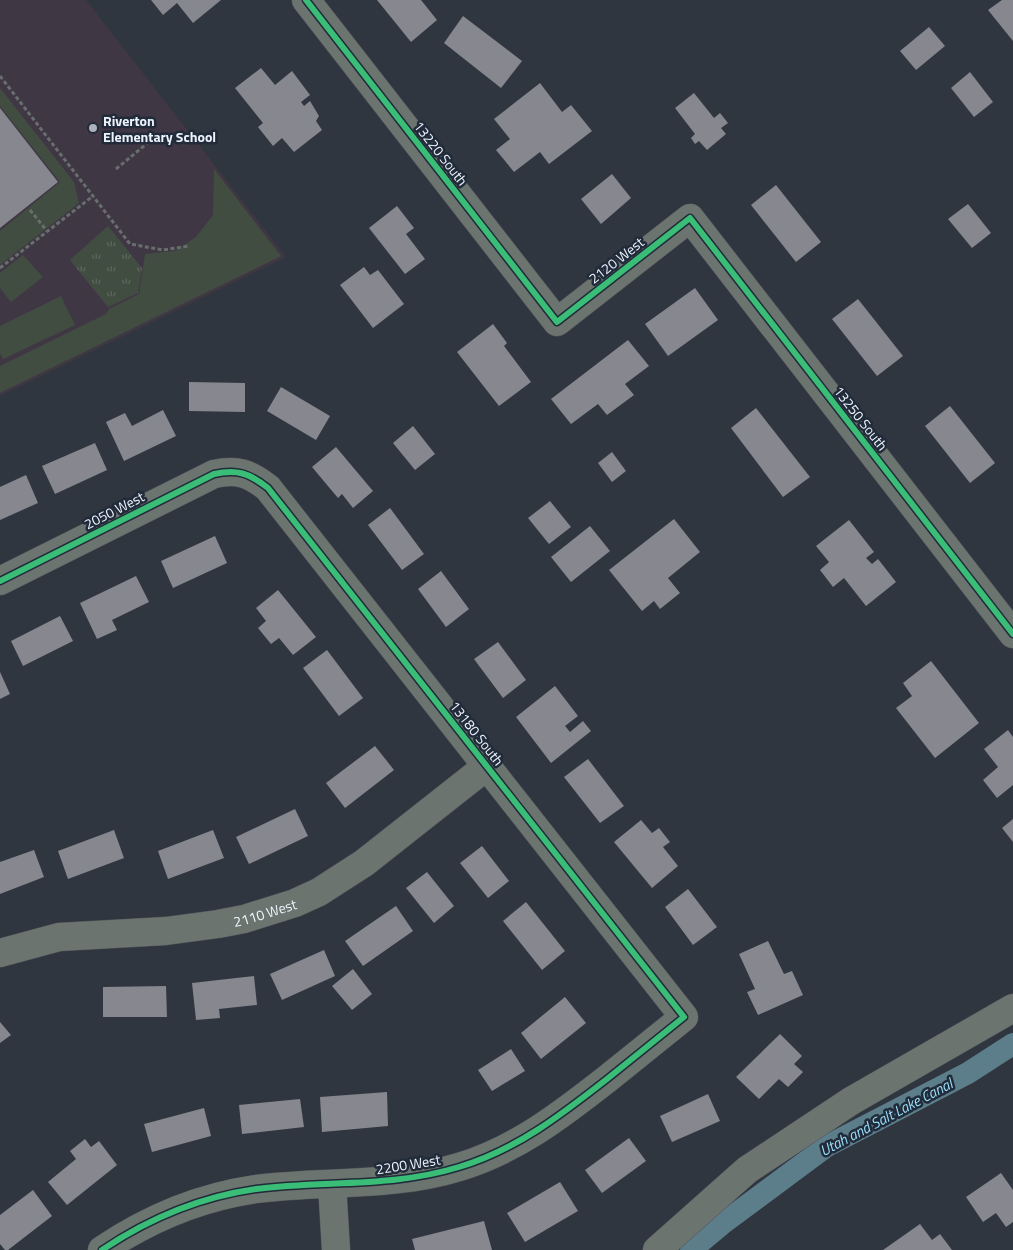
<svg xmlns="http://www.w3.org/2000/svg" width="1013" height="1250" font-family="'Titillium Web',sans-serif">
  <defs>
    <pattern id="park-tufts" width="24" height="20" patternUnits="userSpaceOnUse" patternTransform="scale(1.25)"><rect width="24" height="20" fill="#424d41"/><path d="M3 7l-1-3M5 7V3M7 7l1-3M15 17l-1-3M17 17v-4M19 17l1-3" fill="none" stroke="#5e675e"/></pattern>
  </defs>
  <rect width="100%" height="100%" fill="#30363f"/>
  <polygon fill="#403745" points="0,0 86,0 286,257 0,396"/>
  <g fill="#424d41">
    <polygon points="0,88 74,182 79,203 0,265 0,231 60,182 0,106"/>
    <polygon points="214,169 281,256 0,393 0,366 106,314 109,309 139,294 145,254 175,251 196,237 213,215"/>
    <polygon points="23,255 43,277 11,302 0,288 0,273"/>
    <polygon points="61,296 75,325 3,359 0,353 0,326"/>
  </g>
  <polygon fill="url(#park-tufts)" points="108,226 142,268 138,293 108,307 70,260"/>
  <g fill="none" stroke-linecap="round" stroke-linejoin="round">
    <polyline stroke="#5c7e8b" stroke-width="22" points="691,1250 722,1224 827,1146 968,1073 1013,1044"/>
  </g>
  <g fill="#86878f">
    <polygon points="151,0 221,0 193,23 177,3 163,15"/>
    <polygon points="377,0 421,0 437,20 411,42"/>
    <polygon points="1002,0 1013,0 1013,41 988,10"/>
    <polygon points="463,16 522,61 501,88 444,43"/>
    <polygon points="929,27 945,46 916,70 900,51"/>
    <polygon points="261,68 275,85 292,71 310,95 301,102 304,106 310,101 319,116 316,121 322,130 294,152 282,138 273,146 258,127 263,123 235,88"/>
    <polygon points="970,72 993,102 974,117 951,88"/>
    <polygon points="540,83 562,112 571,105 592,131 549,164 540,152 514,172 496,150 510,139 494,119"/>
    <polygon points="694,93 714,118 720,113 728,123 721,128 726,134 707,150 699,141 695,144 691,138 695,134 675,108"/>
    <polygon points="0,108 58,182 0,228"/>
    <polygon points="612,174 631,198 601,224 581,199"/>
    <polygon points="776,185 821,242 796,262 751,205"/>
    <polygon points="968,204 991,233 972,248 948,219"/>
    <polygon points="397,206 414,228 406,234 425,259 405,274 369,228"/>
    <polygon points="364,267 370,275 378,270 404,304 373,328 340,285"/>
    <polygon points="695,288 718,320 668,356 645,324"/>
    <polygon points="858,299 903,356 877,376 832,319"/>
    <polygon points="493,324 507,343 504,346 531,382 499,406 457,352"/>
    <polygon points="628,340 649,366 625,384 634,395 607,415 598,404 571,424 551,399"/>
    <polygon points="189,382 245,383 245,412 189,411"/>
    <polygon points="281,387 330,416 316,440 267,411"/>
    <polygon points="950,406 995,463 970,483 925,426"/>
    <polygon points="756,408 810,477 783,497 731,428"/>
    <polygon points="163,410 176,436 124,461 106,422 125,413 132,426"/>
    <polygon points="413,426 435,454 415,470 393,443"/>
    <polygon points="95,443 107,470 55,494 42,466"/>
    <polygon points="336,447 373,491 353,508 342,494 338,498 312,467"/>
    <polygon points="612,452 626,471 612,482 598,463"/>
    <polygon points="26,475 38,503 0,520 0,487"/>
    <polygon points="550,501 571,527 549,544 528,518"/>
    <polygon points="390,508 424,554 402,570 368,525"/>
    <polygon points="674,519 700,552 668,578 680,593 660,609 654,601 642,611 609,570"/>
    <polygon points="849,520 874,552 866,558 872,564 878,559 896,582 866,606 844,578 833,587 820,570 829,562 816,546"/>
    <polygon points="590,526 610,551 571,582 551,557"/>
    <polygon points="215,536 227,563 173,588 161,561"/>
    <polygon points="441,571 469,609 446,627 418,589"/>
    <polygon points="136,576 149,602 112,620 117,630 97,639 80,603"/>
    <polygon points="278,590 316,637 293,655 279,638 271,644 258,628 266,621 256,608"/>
    <polygon points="60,616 73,641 23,666 11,641"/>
    <polygon points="498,642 526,680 503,698 474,659"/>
    <polygon points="327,650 363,698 339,716 303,668"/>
    <polygon points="931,661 979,723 935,758 896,708 912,696 903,683"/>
    <polygon points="0,672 10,694 0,699"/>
    <polygon points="555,686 578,716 565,726 570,732 583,721 591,731 551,763 516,717"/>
    <polygon points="1008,730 1013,737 1013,785 997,798 983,780 998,767 984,749"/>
    <polygon points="375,746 394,770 345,808 326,783"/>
    <polygon points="588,759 624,806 600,823 564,777"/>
    <polygon points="295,809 308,836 249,864 236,837"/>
    <polygon points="1013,819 1013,842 1002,828"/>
    <polygon points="641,820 652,833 659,828 670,842 663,847 678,866 652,888 614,842"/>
    <polygon points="114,830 124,858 68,879 58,851"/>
    <polygon points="213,830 224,858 168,879 158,851"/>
    <polygon points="482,846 509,881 488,898 460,863"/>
    <polygon points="34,850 44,877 0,894 0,862"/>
    <polygon points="427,872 454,906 434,923 406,888"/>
    <polygon points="688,889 717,927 693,945 665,907"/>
    <polygon points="526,902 565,951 542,970 503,921"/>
    <polygon points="396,906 413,931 363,966 345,941"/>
    <polygon points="768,941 784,974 792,971 803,995 758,1015 747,992 755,989 739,954"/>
    <polygon points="324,950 335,976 282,1000 270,974"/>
    <polygon points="353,969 372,994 352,1010 332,986"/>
    <polygon points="254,976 257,1005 219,1009 220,1018 196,1020 192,983"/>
    <polygon points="166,986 167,1017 103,1017 103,987"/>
    <polygon points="565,997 586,1023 541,1059 521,1033"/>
    <polygon points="0,1022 11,1035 0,1043"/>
    <polygon points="780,1034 802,1056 794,1064 803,1072 788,1087 779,1079 759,1099 736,1077"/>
    <polygon points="511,1049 525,1071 492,1091 478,1070"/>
    <polygon points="387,1092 388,1126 322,1132 320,1097"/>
    <polygon points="708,1094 720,1121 672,1142 660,1116"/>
    <polygon points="300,1099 304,1127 242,1134 239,1105"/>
    <polygon points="204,1108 211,1136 152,1152 144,1124"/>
    <polygon points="629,1138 646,1161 602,1193 585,1170"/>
    <polygon points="85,1139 91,1147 99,1141 117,1165 67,1205 48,1182 76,1159 70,1151"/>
    <polygon points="1001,1173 1013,1190 1013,1222 1006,1227 996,1213 983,1222 966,1197"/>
    <polygon points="560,1182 578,1211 525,1242 507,1213"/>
    <polygon points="33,1190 52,1216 8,1250 5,1250 0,1244 0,1215"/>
    <polygon points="484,1221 492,1250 415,1250 412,1239"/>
    <polygon points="920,1224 932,1240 940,1234 952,1250 883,1250"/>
  </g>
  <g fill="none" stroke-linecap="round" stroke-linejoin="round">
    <g stroke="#50555c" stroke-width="29">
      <g id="minor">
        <polyline points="306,0 557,322 690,218 1013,634"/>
        <path d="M0,581L214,474C237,469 249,473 268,488L684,1017C659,1037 633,1058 607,1079C561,1115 516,1150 459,1167C391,1188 324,1180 256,1189C200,1197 148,1219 102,1250"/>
        <path id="s1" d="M0,953L59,937L166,931L218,924L244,919L295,903L319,892L364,863L487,766"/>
        <polyline points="332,1184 336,1250"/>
        <polyline points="657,1250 747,1170 851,1101 1013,1008"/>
      </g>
    </g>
    <g stroke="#676e6d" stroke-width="3" stroke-dasharray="4 2.5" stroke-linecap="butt">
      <polyline points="0,76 130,244 163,250 189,246"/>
      <polyline points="116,169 150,141"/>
      <polyline points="30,210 47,231"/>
      <polyline points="0,268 93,196"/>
    </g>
    <use href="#minor" stroke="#6b746e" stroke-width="28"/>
    <g stroke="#212b3a" stroke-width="9">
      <g id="cycleway">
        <polyline points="306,0 557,322 690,218 1013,634"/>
        <path d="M0,581L214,474C237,469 249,473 268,488L684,1017C659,1037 633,1058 607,1079C561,1115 516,1150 459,1167C391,1188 324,1180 256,1189C200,1197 148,1219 102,1250"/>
      </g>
    </g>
    <use href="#cycleway" stroke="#3abd76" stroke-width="6"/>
  </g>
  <circle fill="#abb2bb" stroke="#212b3a" stroke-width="2" cx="93" cy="128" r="5"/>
  <g text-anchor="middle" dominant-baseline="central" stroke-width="5" stroke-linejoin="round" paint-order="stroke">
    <g font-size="14" font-weight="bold" fill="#edf4fe" stroke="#212b3a" text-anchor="start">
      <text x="103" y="120">Riverton<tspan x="103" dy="16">Elementary School</tspan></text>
    </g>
    <g font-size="14" fill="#edf4fe" stroke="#212b3a">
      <text transform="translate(441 153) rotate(52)">13220 South</text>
      <text transform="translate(616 260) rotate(-38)">2120 West</text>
      <text transform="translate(861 418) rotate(52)">13250 South</text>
      <text transform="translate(114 510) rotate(-27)">2050 West</text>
      <text transform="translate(477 733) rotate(52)">13180 South</text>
      <text stroke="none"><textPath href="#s1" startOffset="269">2110 West</textPath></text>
      <text transform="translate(408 1164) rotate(-9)">2200 West</text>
    </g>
    <g font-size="15" font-style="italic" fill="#9adef8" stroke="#212b3a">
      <text transform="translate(886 1117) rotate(-28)">Utah and Salt Lake Canal</text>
    </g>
  </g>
</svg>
